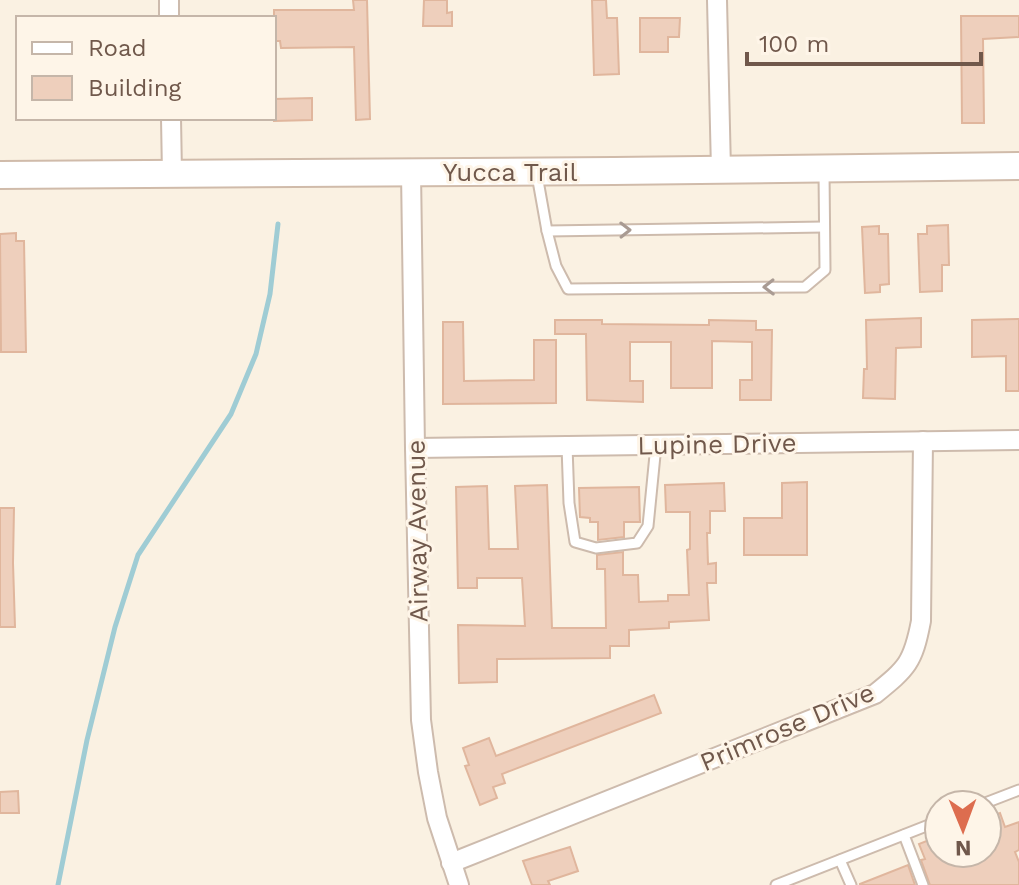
<svg xmlns="http://www.w3.org/2000/svg" width="1019" height="885" font-family="'Work Sans',sans-serif">
  <rect width="100%" height="100%" fill="#faf1e2"/>
  <g fill="none" stroke-linecap="round" stroke-linejoin="round">
    <polyline stroke="#9fccd4" stroke-width="5" points="58,885 87,740 115,627 138,555 231,414 256,354 270,294 278,224"/>
  </g>
  <g fill="#eecfbc" stroke="#e0b69d" stroke-width="2">
    <polygon points="353,0 367,0 370,119 356,120 354,47 281,48 280,41 274,41 274,10 354,10"/>
    <polygon points="424,0 447,0 447,13 452,12 452,26 423,26"/>
    <polygon points="592,0 606,0 607,18 617,18 619,74 594,75"/>
    <polygon points="961,16 1019,16 1019,37 983,39 984,123 962,123"/>
    <polygon points="640,18 680,18 679,37 668,37 668,52 640,52"/>
    <polygon points="312,98 312,120 274,121 274,99"/>
    <polygon points="948,225 949,265 942,265 942,291 920,292 918,234 927,234 927,226"/>
    <polygon points="879,226 879,234 888,234 889,284 880,285 880,292 865,293 862,227"/>
    <polygon points="16,233 16,241 24,241 26,352 1,352 0,234"/>
    <polygon points="921,318 921,347 896,348 895,399 863,398 864,369 867,369 866,320"/>
    <polygon points="1019,319 1019,391 1006,391 1006,356 972,357 972,320"/>
    <polygon points="555,320 602,320 602,324 709,325 709,320 756,321 756,330 772,330 771,400 740,400 740,380 752,380 752,342 712,341 712,388 671,388 671,342 630,342 630,381 643,381 643,402 587,400 586,334 555,334"/>
    <polygon points="443,322 463,322 464,381 534,380 534,340 556,340 556,403 443,404"/>
    <polygon points="807,482 807,555 744,555 744,518 782,518 782,483"/>
    <polygon points="724,483 725,511 710,511 710,533 707,533 708,564 716,563 716,583 707,583 709,620 669,622 669,628 629,630 629,646 610,646 610,658 497,659 497,682 459,683 458,625 525,626 522,578 477,578 477,588 458,588 456,487 487,486 489,549 518,549 515,486 547,485 552,628 606,628 605,569 597,569 597,555 623,552 623,575 638,575 639,602 668,601 668,595 689,595 687,550 690,549 690,512 666,512 665,485"/>
    <polygon points="639,487 640,522 624,522 624,537 598,540 598,522 590,522 590,518 580,517 579,488"/>
    <polygon points="0,508 14,508 13,563 15,627 0,627"/>
    <polygon points="654,695 661,713 502,774 505,783 493,787 497,798 480,805 465,766 469,765 463,748 489,738 496,756"/>
    <polygon points="18,791 19,813 0,813 0,792"/>
    <polygon points="1000,813 1005,827 1019,822 1019,850 1015,852 1019,862 1019,885 930,885 921,860 925,859 919,844 939,836 939,853 987,853 987,818"/>
    <polygon points="570,847 578,871 548,881 550,885 532,885 523,861"/>
    <polygon points="908,865 915,885 860,885 860,884"/>
  </g>
  <g fill="none" stroke-linecap="round" stroke-linejoin="round">
    <g stroke="#cdbbad" stroke-width="13">
      <g id="service">
        <polyline points="537,175 547,231 556,266 568,289 805,287 825,270 824,172"/>
        <polyline points="547,231 824,227"/>
        <polyline points="567,446 569,503 575,542 596,548 637,543 648,526 656,445"/>
        <polyline points="980,805 1019,790"/>
        <polyline points="904,835 923,885"/>
        <polyline points="840,860 851,885"/>
        <polyline points="776,885 939,821"/>
      </g>
    </g>
    <g stroke="#cdbbad" stroke-width="22">
      <g id="minor">
        <polyline points="169,0 169,18"/>
        <polyline points="717,0 721,170"/>
        <polyline points="171,118 172,174"/>
        <polyline points="411,172 415,448 421,720 428,772 437,818 459,885"/>
        <polyline points="415,448 1019,440"/>
        <path d="M451,863L875,694C907,668 913,663 921,621L923,441"/>
      </g>
    </g>
    <g stroke="#d0bbaa" stroke-width="30">
      <polyline id="secondary" points="0,175 614,171 1019,166"/>
    </g>
    <use href="#service" stroke="#fff" stroke-width="9"/>
    <use href="#minor" stroke="#fff" stroke-width="18"/>
    <use href="#secondary" stroke="#fff" stroke-width="26"/>
  </g>
  <defs><path id="oneway-chevron" d="M-2-3.5L2.5 0L-2 3.5" fill="none" stroke-width="1.6" stroke-linecap="round" stroke-linejoin="round" transform="scale(2)"/></defs>
  <g stroke="#a99b93">
    <use href="#oneway-chevron" transform="translate(625 230) rotate(-1)"/>
    <use href="#oneway-chevron" transform="translate(769 287) rotate(179)"/>
  </g>
  <g text-anchor="middle" dominant-baseline="central" stroke-width="6" stroke-linejoin="round" paint-order="stroke">
    <g font-size="26" fill="#70584b" stroke="#fef5e8">
      <text x="510" y="172">Yucca Trail</text>
      <text transform="translate(717 444) rotate(-1)">Lupine Drive</text>
      <text transform="translate(417 531) rotate(-91)">Airway Avenue</text>
      <text transform="translate(787 727) rotate(-23)">Primrose Drive</text>
    </g>
  </g>
  <rect x="16" y="16" width="260" height="104" fill="#fef5e8" stroke="#c5b6a9" stroke-width="2"/>
  <rect x="32" y="42" width="40" height="12" fill="#ffffff" stroke="#c5b6a9" stroke-width="2"/>
  <text x="88" y="56" font-size="24" fill="#70584b">Road</text>
  <rect x="32" y="76" width="40" height="24" fill="#eecfbc" stroke="#c5b6a9" stroke-width="2"/>
  <text x="88" y="96" font-size="24" fill="#70584b">Building</text>
  <g transform="translate(963 829) rotate(179)"><circle r="38" fill="#fef5e8" stroke="#c5b6a9" stroke-width="2"/>
  <path d="M0-6L14 30L0 20L-14 30Z" fill="#dd6d4f"/>
  <text y="-12" font-size="22" font-weight="bold" text-anchor="middle" fill="#70584b">N</text>
  </g>
  <path d="M747 52v12h234v-12" fill="none" stroke="#70584b" stroke-width="4"/>
  <text x="759" y="52" font-size="24" fill="#70584b" stroke="#fef5e8" stroke-width="6" paint-order="stroke">100 m</text>
</svg>
